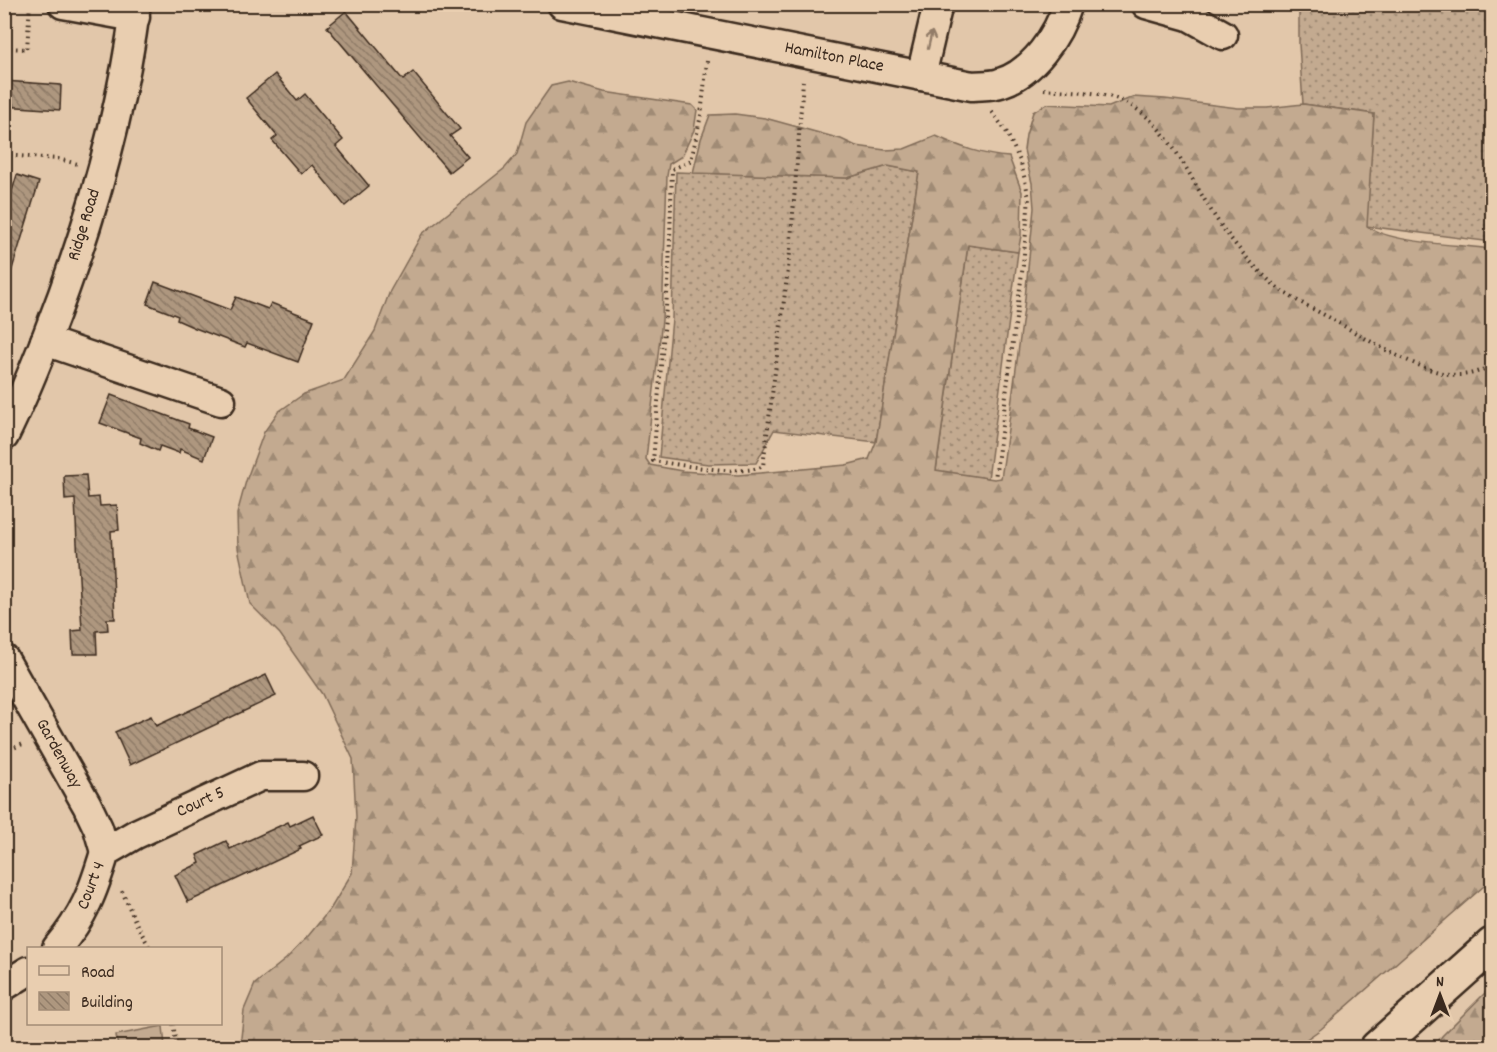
<svg xmlns="http://www.w3.org/2000/svg" width="1497" height="1052" font-family="Dekko,sans-serif">
  <defs>
    <pattern id="grass-dots" width="8" height="8" patternUnits="userSpaceOnUse" patternTransform="scale(1.5)"><rect width="8" height="8" fill="#c3aa90"/><path d="M2 2h.1M6 6h.1" fill="none" stroke="#a08b75" stroke-width="1.8" stroke-linecap="round"/></pattern>
    <pattern id="forest-firs" width="22" height="20" patternUnits="userSpaceOnUse" patternTransform="scale(1.5)"><rect width="22" height="20" fill="#c3aa90"/><path d="M5 1l3.5 6h-7zM16 11l3.5 6h-7z" fill="#a08b75"/></pattern>
    <pattern id="building-back-hatch" width="6" height="6" patternUnits="userSpaceOnUse" patternTransform="scale(1.5)"><rect width="6" height="6" fill="#ae977f"/><path d="M-1 5l2 2M0 0l6 6M5-1l2 2" fill="none" stroke="#8f7b67"/></pattern>
  </defs>
  <rect width="100%" height="100%" fill="#e2c7aa"/>
  <filter id="ink" filterUnits="userSpaceOnUse"><feTurbulence type="fractalNoise" baseFrequency=".0167" numOctaves="2"/><feDisplacementMap in="SourceGraphic" scale="12" xChannelSelector="R" yChannelSelector="G"/><feConvolveMatrix kernelMatrix="1 2 1 2 8 2 1 2 1" color-interpolation-filters="sRGB"/></filter>
  <g filter="url(#ink)">
    <g fill="url(#grass-dots)" stroke="#7f6a57" stroke-width="1.5">
      <polygon points="1299,5 1492,5 1492,242 1366,226 1374,114 1303,104 1299,44"/>
      <polygon points="888,166 919,172 876,442 774,430 756,463 708,464 659,457 672,319 676,172 847,178"/>
      <polygon points="968,245 1018,252 988,479 936,471"/>
    </g>
    <g fill="url(#forest-firs)" stroke="#7f6a57" stroke-width="1.5">
      <path d="M568,82L604,92L692,105L697,110L694,130L682,156L669,164L667,176L662,320L646,459L650,465L682,471L738,475L846,465L869,459L876,442L919,172L888,166L847,178L693,173L701,139L710,115L735,114L765,118L841,139L856,146L885,150L904,149L936,136C960,147 982,155 1009,157L1022,192L1021,236L1018,252L968,245L936,470L994,479L1001,478L1004,459L1024,308L1034,208L1032,183L1024,150L1026,135L1033,112L1046,104L1109,107L1133,97L1165,99L1238,108H1267L1303,104L1374,114L1367,226C1390,243 1452,244 1483,248L1492,251V879L1321,1029L1295,1047H240L244,1010L255,984L286,959L309,935L331,908L352,873L356,817L353,759L322,694L280,634L250,604L238,548L237,514L246,481L264,432L278,412L304,394L344,380L375,331L390,291L422,234L505,168L517,154L526,122L551,86Z"/>
      <polygon points="1492,986 1492,1047 1434,1047 1442,1036"/>
    </g>
    <polygon fill="#c3aa90" stroke="#7f6a57" stroke-width="1.5" points="163,1026 165,1047 118,1047 116,1035"/>
    <g fill="url(#building-back-hatch)" stroke="#3b2a1e" stroke-width="1.5">
      <polygon points="346,11 403,80 413,72 460,129 450,136 468,157 449,172 327,27"/>
      <polygon points="275,74 297,101 305,94 343,140 336,146 369,186 345,206 312,165 301,174 272,140 277,136 246,98"/>
      <polygon points="4,81 61,85 60,110 4,106"/>
      <polygon points="17,175 39,182 9,279 4,278 4,216"/>
      <polygon points="155,282 230,310 236,297 268,309 271,303 314,320 298,362 247,343 245,347 195,328 177,320 178,316 147,304"/>
      <polygon points="111,395 189,424 188,428 212,437 204,459 180,449 179,453 160,446 158,451 140,443 141,438 100,423"/>
      <polygon points="86,475 88,498 99,497 100,506 117,505 119,530 111,531 115,619 107,619 108,630 96,631 97,654 73,654 72,631 82,630 77,543 75,499 65,500 64,476"/>
      <polygon points="266,675 276,696 130,765 115,732 151,716 156,726"/>
      <polygon points="313,815 323,835 299,846 301,849 188,902 175,875 200,863 197,855 226,841 230,849 288,822 290,826"/>
    </g>
    <g fill="none" stroke-linecap="round" stroke-linejoin="round">
      <g stroke="#3b2a1e" stroke-width="33">
        <g id="minor">
          <polyline points="63,4 135,17"/>
          <path d="M562,4L972,86C981,85 992,86 1000,83C1033,73 1058,36 1068,4"/>
          <polyline points="1146,4 1189,16 1223,35"/>
          <polyline points="921,76 938,4"/>
          <polyline points="45,341 221,401"/>
          <path d="M4,436C20,404 33,372 46,339C88,232 121,119 136,4"/>
          <polyline points="4,659 87,805 98,828 105,852"/>
          <polyline points="105,852 136,834 261,776 303,776"/>
          <path d="M57,948C84,916 93,892 105,852"/>
          <polyline points="4,986 28,971"/>
        </g>
      </g>
      <g stroke="#3b2a1e" stroke-width="38">
        <polyline id="highway" points="1377,1048 1492,945"/>
      </g>
      <g stroke="#3b2a1e" stroke-width="4" stroke-dasharray="1.5 4.5" stroke-linecap="butt">
        <polyline points="4,48 27,49 30,4"/>
        <path d="M707,61L701,115L691,161L672,169L669,271L653,461C678,464 743,477 763,466L790,253L803,81"/>
        <path d="M1044,89C1072,92 1107,90 1132,106C1177,133 1196,196 1229,236C1241,252 1257,270 1272,283C1289,298 1310,307 1330,318C1364,337 1420,374 1458,375C1470,375 1482,371 1492,365"/>
        <polyline points="992,112 1006,131 1021,163 1029,198 1023,265 995,479"/>
        <polyline points="4,155 58,159 78,164"/>
        <polyline points="4,752 23,744"/>
        <polyline points="122,891 136,923 150,948"/>
        <polyline points="173,1024 177,1048"/>
      </g>
      <use href="#minor" stroke="#e9ceb0" stroke-width="28"/>
      <use href="#highway" stroke="#e9ceb0" stroke-width="33"/>
    </g>
    <defs><path id="oneway-shaft" d="M-6 0H5M1.5-3L5.5 0L1.5 3" fill="none" stroke-width="1.6" stroke-linecap="round" stroke-linejoin="round" transform="scale(1.5)"/></defs>
    <use stroke="#927c67" href="#oneway-shaft" transform="translate(930 40) rotate(-77)"/>
  </g>
  <g text-anchor="middle" dominant-baseline="central" stroke-width="4.5" stroke-linejoin="round" paint-order="stroke">
    <g font-size="18" fill="#3b2a1e" stroke="#e9ceb0">
      <text transform="translate(834 58) rotate(11)">Hamilton Place</text>
      <text transform="translate(85 225) rotate(-73)">Ridge Road</text>
      <text transform="translate(58 754) rotate(61)">Gardenway</text>
      <text transform="translate(201 803) rotate(-25)">Court 5</text>
      <text transform="translate(92 886) rotate(-69)">Court 4</text>
    </g>
  </g>
  <rect width="1497" height="1052" fill="none" stroke="#e9ceb0" stroke-width="24"/>
  <rect x="12" y="12" width="1473" height="1028" fill="none" stroke="#3b2a1e" stroke-width="2" filter="url(#ink)"/>
  <rect x="27" y="947" width="195" height="78" fill="#e9ceb0" stroke="#a38c76" stroke-width="1.5"/>
  <rect x="39" y="966" width="30" height="9" fill="#e9ceb0" stroke="#a38c76" stroke-width="1.5"/>
  <text x="81" y="977" font-size="18" fill="#3b2a1e">Road</text>
  <rect x="39" y="992" width="30" height="18" fill="url(#building-back-hatch)" stroke="#a38c76" stroke-width="1.5"/>
  <text x="81" y="1007" font-size="18" fill="#3b2a1e">Building</text>
  <g transform="translate(1440 995)" stroke="#e9ceb0" stroke-width="4.5" paint-order="stroke">
  <path d="M0-4.5L10 22L0 15L-10 22Z" fill="#3b2a1e"/>
  <text y="-9" font-size="16" font-weight="bold" text-anchor="middle" fill="#3b2a1e">N</text>
  </g>
</svg>
